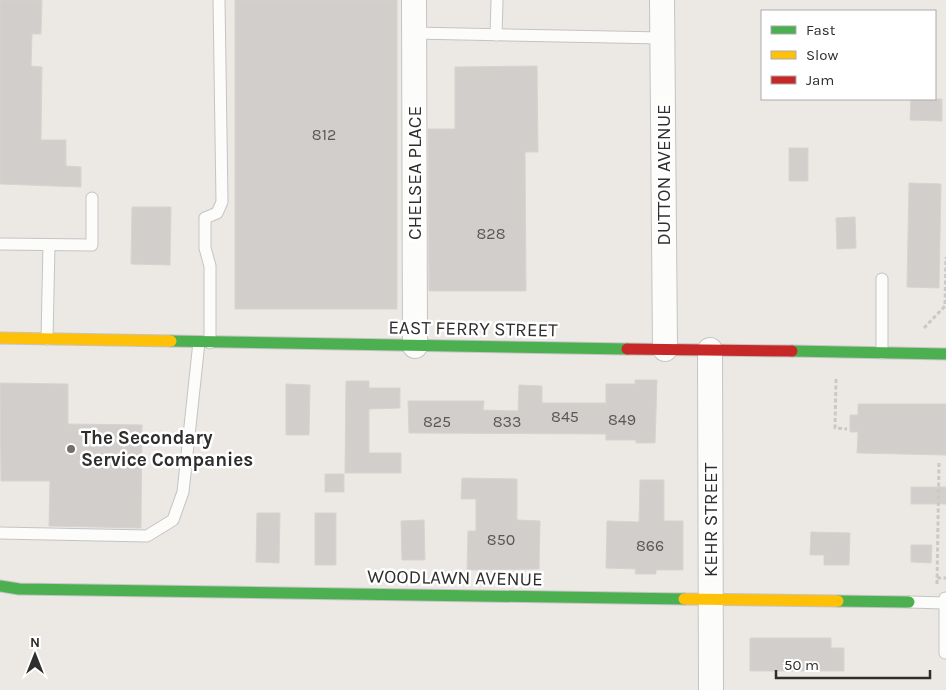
<svg xmlns="http://www.w3.org/2000/svg" width="946" height="690" font-family="Karla,sans-serif">
  <rect width="100%" height="100%" fill="#ece8e4"/>
  <g fill="#d1cecb" stroke="#d7d4d0">
    <polygon points="0,0 42,0 41,34 32,34 31,66 42,67 41,140 66,140 66,166 81,167 81,187 0,184"/>
    <rect x="235" y="0" width="162" height="309"/>
    <polygon points="537,66 538,152 525,152 526,291 429,291 428,129 455,129 455,67"/>
    <polygon points="911,99 942,99 942,121 910,120"/>
    <rect x="789" y="148" width="19" height="33"/>
    <polygon points="909,183 941,184 939,288 907,287"/>
    <polygon points="132,207 171,207 170,265 131,264"/>
    <polygon points="855,217 856,248 837,249 836,218"/>
    <polygon points="635,380 657,380 655,443 636,443 636,440 606,440 606,434 409,433 408,401 484,401 483,410 518,411 519,385 542,386 542,403 606,403 606,384 635,384"/>
    <polygon points="346,381 369,381 369,388 400,388 400,408 369,409 369,453 401,453 401,473 345,473"/>
    <polygon points="0,383 68,384 68,424 142,425 141,528 49,526 50,481 1,481"/>
    <polygon points="286,384 310,385 309,435 286,435"/>
    <polygon points="858,404 946,404 946,455 857,453 858,432 850,432 850,415 858,415"/>
    <rect x="325" y="474" width="19" height="18"/>
    <polygon points="462,478 517,479 517,520 540,521 539,569 467,570 468,531 476,531 476,499 461,499"/>
    <polygon points="640,480 664,480 664,521 683,521 683,570 656,570 656,574 635,574 636,569 606,568 607,521 639,522"/>
    <rect x="911" y="487" width="35" height="17"/>
    <polygon points="257,513 280,513 279,563 256,562"/>
    <rect x="315" y="513" width="21" height="52"/>
    <polygon points="424,520 425,560 402,560 401,521"/>
    <polygon points="811,532 850,533 849,565 824,565 824,555 810,555"/>
    <polygon points="911,545 932,545 931,563 911,562"/>
    <polygon points="750,638 831,638 831,648 844,648 844,671 750,671"/>
  </g>
  <g fill="none" stroke-linecap="round" stroke-linejoin="round">
    <g stroke="#c5c4c5" stroke-width="13">
      <g id="lane">
        <polyline points="414,33 663,38"/>
        <polyline points="496,35 497,0"/>
        <polyline points="0,244 92,245 92,198"/>
        <polyline points="47,339 49,245"/>
        <polyline points="210,343 210,266 205,248 205,218 217,213 222,202 219,0"/>
        <polyline points="882,353 882,279"/>
        <polyline points="0,533 147,536 173,520 183,492 199,342"/>
        <polyline points="909,602 945,603"/>
        <polyline points="945,653 945,598"/>
      </g>
    </g>
    <g stroke="#c5c4c5" stroke-width="26">
      <g id="street">
        <polyline points="414,0 415,346"/>
        <polyline points="662,0 665,349"/>
        <polyline points="710,350 711,690"/>
      </g>
    </g>
    <g stroke="#c5c4c5" stroke-width="13">
      <g id="fast">
        <polyline points="171,341 627,349"/>
        <polyline points="792,351 946,354"/>
        <polyline points="0,586 19,589 684,599"/>
        <polyline points="838,601 909,602"/>
      </g>
    </g>
    <g stroke="#c5c4c5" stroke-width="13">
      <g id="slow">
        <polyline points="0,338 171,341"/>
        <polyline points="684,599 838,601"/>
      </g>
    </g>
    <g stroke="#c5c4c5" stroke-width="13">
      <polyline id="jam" points="627,349 792,351"/>
    </g>
    <g stroke="#c9c9c8" stroke-width="3" stroke-dasharray="4 2.5" stroke-linecap="butt">
      <polyline points="924,328 945,306 946,257"/>
      <polyline points="836,379 835,428 847,429"/>
      <polyline points="937,578 946,578"/>
      <polyline points="937,584 939,461"/>
    </g>
    <use href="#lane" stroke="#fcfcfb" stroke-width="11"/>
    <use href="#street" stroke="#fcfcfb" stroke-width="24"/>
    <use href="#fast" stroke="#4caf50" stroke-width="11"/>
    <use href="#slow" stroke="#ffc107" stroke-width="11"/>
    <use href="#jam" stroke="#c62828" stroke-width="11"/>
  </g>
  <circle fill="#706f6e" stroke="#fff" stroke-width="2" cx="71" cy="449" r="5"/>
  <g text-anchor="middle" dominant-baseline="central" stroke-width="5" stroke-linejoin="round" paint-order="stroke">
    <g font-size="16" fill="#585857">
      <text x="324" y="134">812</text>
      <text x="491" y="233">828</text>
      <text x="565" y="416">845</text>
      <text x="622" y="419">849</text>
      <text x="437" y="421">825</text>
      <text x="507" y="421">833</text>
      <text x="501" y="539">850</text>
      <text x="650" y="545">866</text>
    </g>
    <g font-size="19" fill="#2e2e2e" stroke="#fff">
      <text transform="translate(415 173) rotate(-90)">CHELSEA PLACE</text>
      <text transform="translate(664 175) rotate(-90)">DUTTON AVENUE</text>
      <text transform="translate(473 329) rotate(1)">EAST FERRY STREET</text>
      <text transform="translate(711 520) rotate(-90)">KEHR STREET</text>
      <text transform="translate(455 578) rotate(1)">WOODLAWN AVENUE</text>
    </g>
    <g font-size="19" font-weight="bold" fill="#2e2e2e" stroke="#fff" text-anchor="start">
      <text x="81" y="438">The Secondary<tspan x="81" dy="22">Service Companies</tspan></text>
    </g>
  </g>
  <rect x="761" y="10" width="175" height="90" fill="#ffffff" stroke="#ababab"/>
  <rect x="771" y="26" width="25" height="8" fill="#4caf50" stroke="#ababab"/>
  <text x="806" y="35" font-size="15" fill="#2e2e2e">Fast</text>
  <rect x="771" y="51" width="25" height="8" fill="#ffc107" stroke="#ababab"/>
  <text x="806" y="60" font-size="15" fill="#2e2e2e">Slow</text>
  <rect x="771" y="76" width="25" height="8" fill="#c62828" stroke="#ababab"/>
  <text x="806" y="85" font-size="15" fill="#2e2e2e">Jam</text>
  <g transform="translate(35 655)" stroke="#ffffff" stroke-width="4" paint-order="stroke">
  <path d="M0-4L9 19L0 12L-9 19Z" fill="#2e2e2e"/>
  <text y="-8" font-size="14" font-weight="bold" text-anchor="middle" fill="#2e2e2e">N</text>
  </g>
  <path d="M776 670v8h154v-8" fill="none" stroke="#2e2e2e" stroke-width="2.5"/>
  <text x="784" y="670" font-size="15" fill="#2e2e2e" stroke="#ffffff" stroke-width="4" paint-order="stroke">50 m</text>
</svg>
